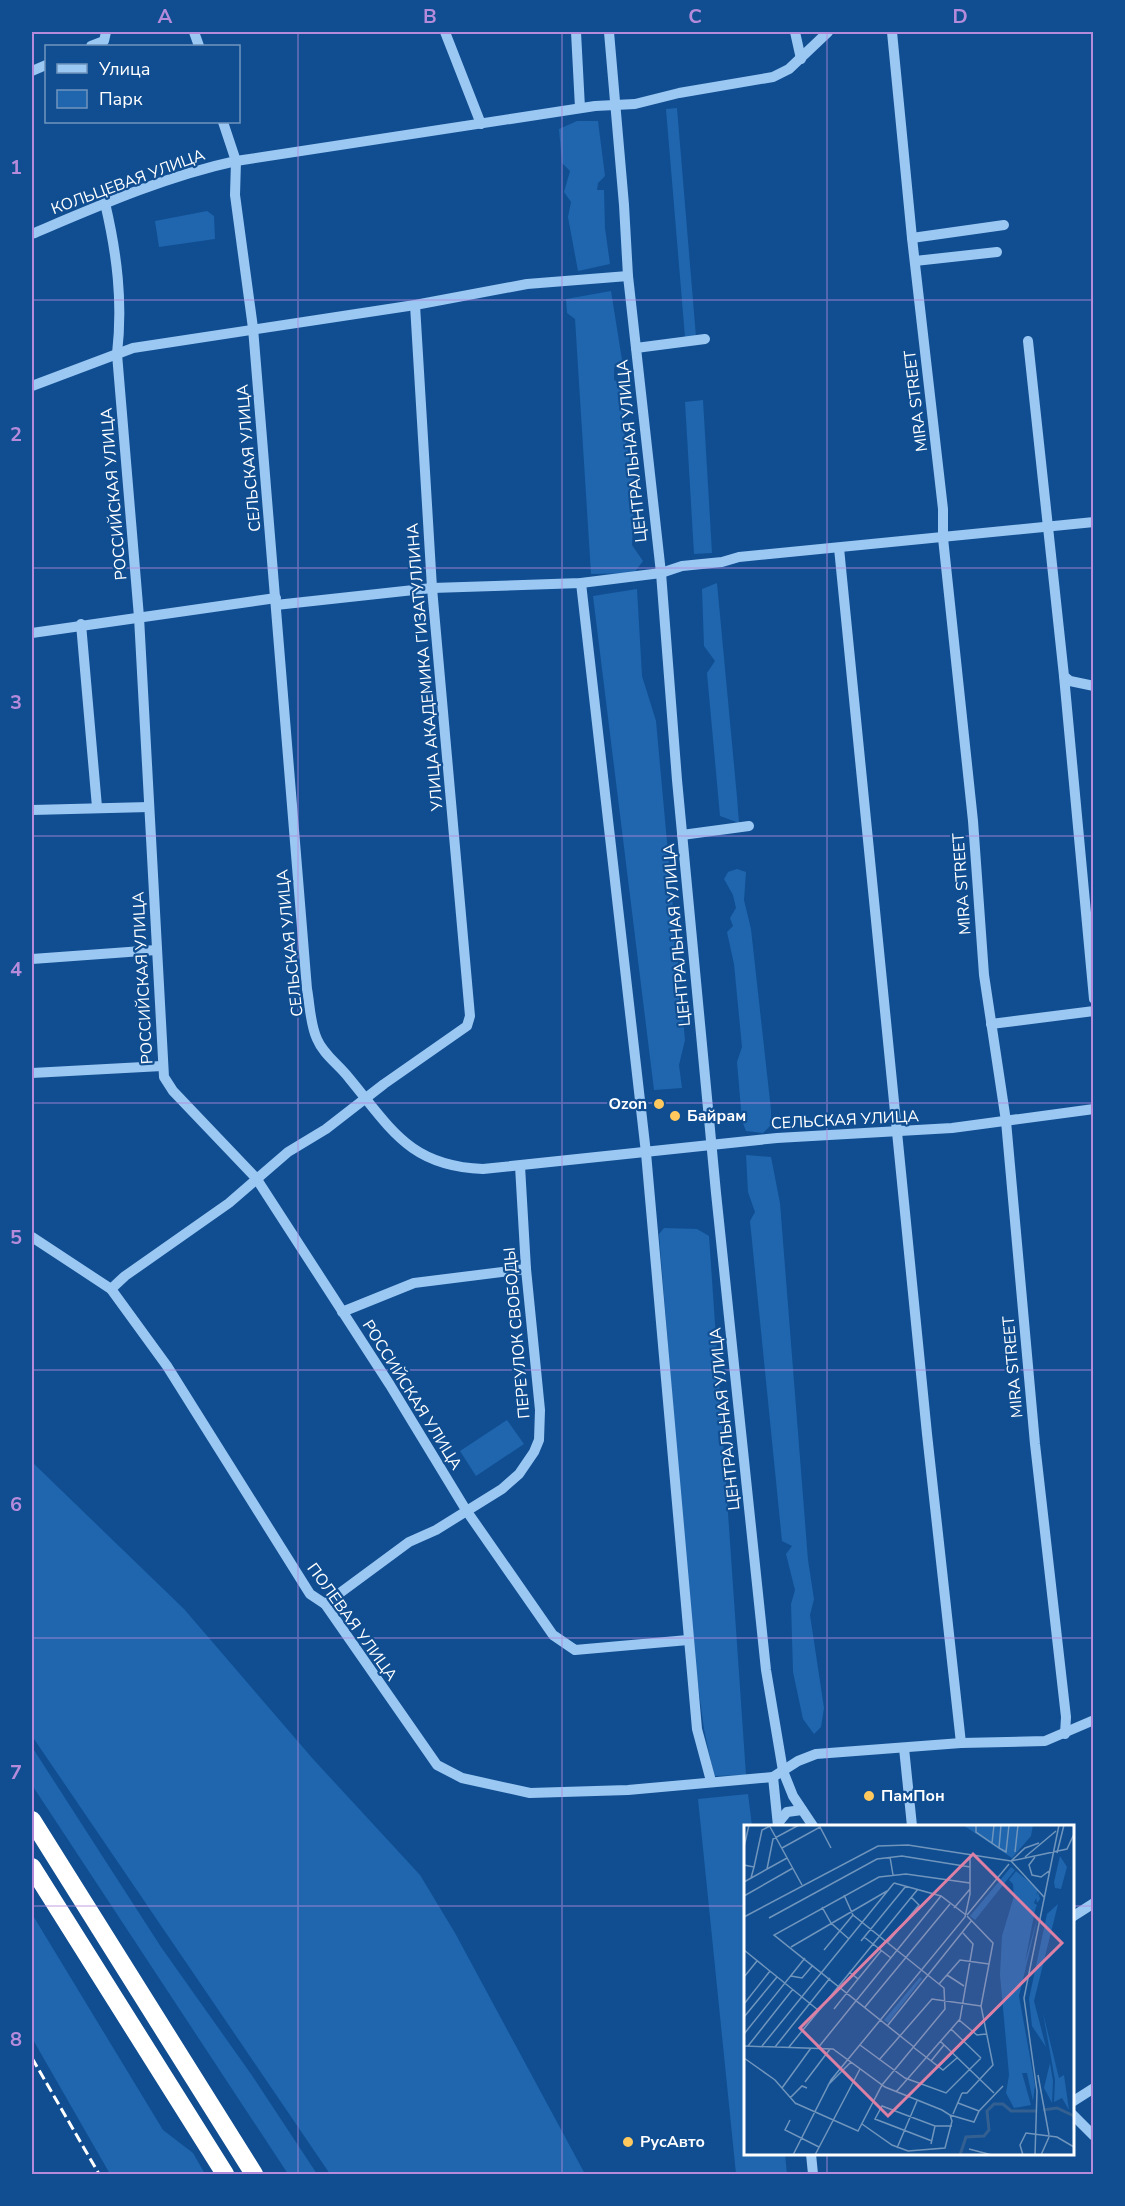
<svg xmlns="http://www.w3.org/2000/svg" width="1125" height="2206" font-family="'Nunito Sans',sans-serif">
  <rect width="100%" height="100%" fill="#104e91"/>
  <g fill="#1f66ae">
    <polygon points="677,108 696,337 685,337 666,109"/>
    <polygon points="577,121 598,121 605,176 598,183 597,190 604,190 605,228 610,264 578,271 568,217 571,202 564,192 570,171 562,163 559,129"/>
    <polygon points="207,211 214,216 215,239 159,247 155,221"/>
    <polygon points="611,291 622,360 614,368 614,380 622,384 624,432 635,485 632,545 643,561 634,573 591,574 575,319 567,313 566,299"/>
    <polygon points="703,400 712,553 694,554 685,402"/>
    <polygon points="717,583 737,797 739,823 720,816 707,673 715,661 704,646 702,589"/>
    <polygon points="637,589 642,676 656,721 685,1040 679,1065 682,1088 654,1090 593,596"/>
    <polygon points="737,869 746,872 744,900 751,929 771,1110 771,1125 763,1133 746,1131 742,1121 737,1062 742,1047 734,964 727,932 733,926 730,918 736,908 733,895 724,879 728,872"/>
    <polygon points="746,1155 771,1157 780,1203 808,1560 814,1599 810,1615 824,1708 821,1727 814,1734 803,1719 793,1672 791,1604 795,1590 786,1554 792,1546 782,1541 750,1221 755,1212 748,1192"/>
    <polygon points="664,1228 697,1229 709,1236 746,1775 714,1776 704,1729 691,1632 659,1234"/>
    <polygon points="507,1420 524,1444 476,1476 460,1451"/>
    <polygon points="32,1462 184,1609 313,1759 420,1875 455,1933 585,2174 330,2174 32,1736"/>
    <polygon points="32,1747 161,1947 251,2074 317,2174 288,2174 32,1785"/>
    <polygon points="748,1794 752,1826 746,1826 746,2154 785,2154 787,2174 736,2174 698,1799"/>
    <polygon points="32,1914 163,2130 193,2153 205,2174 110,2174 32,2038"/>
  </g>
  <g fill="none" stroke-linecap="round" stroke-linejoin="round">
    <g stroke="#9bc7f3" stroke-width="10">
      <polyline points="194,32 199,46"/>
      <polyline points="445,32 481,124"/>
      <polyline points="576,32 580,108"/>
      <polyline points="609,32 624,205 628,276 661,573 677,780 716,1193 766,1670 783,1771 793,1796 813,1826"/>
      <polyline points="795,32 801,59"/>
      <polyline points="892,32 912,238 943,509 943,538 973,821 984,975 1006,1121 1035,1444 1066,1717 1065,1734"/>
      <polyline points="91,46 104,41 106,32"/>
      <polyline points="32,71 46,65"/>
      <path d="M223,122L236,161L235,195L253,328L307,989C310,1005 310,1024 317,1039C323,1054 339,1065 349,1078C392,1130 410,1166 483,1169L777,1138L952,1128L1094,1109"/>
      <path d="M105,203C117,254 123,302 117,354L139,617L164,1077L173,1091L256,1178L390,1385L466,1510L553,1635L575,1650L688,1640"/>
      <path d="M32,234C98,206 166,176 236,161L595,106L635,104L679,93L773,77L789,69L828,32"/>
      <polyline points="912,238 1004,225"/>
      <polyline points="915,261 997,252"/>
      <polyline points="1028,341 1064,676 1070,681 1094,686"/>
      <polyline points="636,348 705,339"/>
      <polyline points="32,386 133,348 415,305 527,284 628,276"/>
      <polyline points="839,548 927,1434 961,1743"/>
      <polyline points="581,583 646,1153 697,1729 711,1781"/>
      <polyline points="276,605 432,588 581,583 661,573 682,566 722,562 739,557 1094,522"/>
      <polyline points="81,624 97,807"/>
      <polyline points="32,633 276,598"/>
      <polyline points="1064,676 1094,999"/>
      <polyline points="32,810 149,807"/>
      <polyline points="682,835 749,826"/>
      <polyline points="32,959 156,950"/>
      <polyline points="991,1024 1094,1011"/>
      <polyline points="32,1073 162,1066"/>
      <polyline points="32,1237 111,1289 167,1366 310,1594 325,1604 437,1765 462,1778 530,1793 628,1790 773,1777"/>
      <polyline points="111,1289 125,1276 229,1203 288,1152 326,1129 384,1084 467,1026 470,1016 432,588 415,305"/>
      <polyline points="342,1312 414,1283 526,1269"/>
      <polyline points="325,1604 409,1542 436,1530 502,1489 519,1474 534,1452 539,1440 540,1410 526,1269 520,1166"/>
      <polyline points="904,1748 912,1826"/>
      <polyline points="778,1823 787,1812 802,1810"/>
      <polyline points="778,1826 773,1777 798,1761 816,1754 961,1743 1045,1741 1094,1720"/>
      <polyline points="1072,1917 1094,1903"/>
      <polyline points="1072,2102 1094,2088"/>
      <polyline points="1072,2114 1094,2136"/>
      <polyline points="811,2154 813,2174"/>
    </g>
    <g stroke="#fff" stroke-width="18">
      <polyline points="32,1820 254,2174"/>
      <polyline points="32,1867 225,2174"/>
    </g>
    <polyline stroke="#fff" stroke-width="3" stroke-dasharray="10 4.5" stroke-linecap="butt" points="32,2058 99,2174"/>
  </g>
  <path fill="none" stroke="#b68bdc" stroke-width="1.5" stroke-opacity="0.55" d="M298,32V2174M562,32V2174M827,32V1826M32,300H1094M32,568H1094M32,836H1094M32,1103H1094M32,1370H1094M32,1638H1094M32,1906H746M1072,1906H1094M827,2154V2174"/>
  <g fill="#ffc95d" stroke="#104e91" stroke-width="2">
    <circle cx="659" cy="1104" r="6"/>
    <circle cx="675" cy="1116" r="6"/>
    <circle cx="869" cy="1796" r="6"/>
    <circle cx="628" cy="2142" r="6"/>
  </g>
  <g text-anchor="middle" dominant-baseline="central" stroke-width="4.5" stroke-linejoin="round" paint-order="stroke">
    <g font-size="16" fill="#fff" stroke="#104e91">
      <text transform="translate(128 182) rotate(-20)">КОЛЬЦЕВАЯ УЛИЦА</text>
      <text transform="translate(916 401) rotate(-97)">MIRA STREET</text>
      <text transform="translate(632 451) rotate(-96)">ЦЕНТРАЛЬНАЯ УЛИЦА</text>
      <text transform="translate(249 458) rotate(-95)">СЕЛЬСКАЯ УЛИЦА</text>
      <text transform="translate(114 494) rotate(-95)">РОССИЙСКАЯ УЛИЦА</text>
      <text transform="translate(425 667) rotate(-95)">УЛИЦА АКАДЕМИКА ГИЗАТУЛЛИНА</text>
      <text transform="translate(962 884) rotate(-94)">MIRA STREET</text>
      <text transform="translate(677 935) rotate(-95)">ЦЕНТРАЛЬНАЯ УЛИЦА</text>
      <text transform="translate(290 943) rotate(-96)">СЕЛЬСКАЯ УЛИЦА</text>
      <text transform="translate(143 978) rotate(-93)">РОССИЙСКАЯ УЛИЦА</text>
      <text transform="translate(845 1120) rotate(-3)">СЕЛЬСКАЯ УЛИЦА</text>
      <text transform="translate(517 1333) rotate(-95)">ПЕРЕУЛОК СВОБОДЫ</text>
      <text transform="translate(1013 1367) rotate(-95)">MIRA STREET</text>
      <text transform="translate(412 1395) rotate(58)">РОССИЙСКАЯ УЛИЦА</text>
      <text transform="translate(725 1419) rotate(-96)">ЦЕНТРАЛЬНАЯ УЛИЦА</text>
      <text transform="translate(352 1622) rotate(54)">ПОЛЕВАЯ УЛИЦА</text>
    </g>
    <g font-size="16" font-weight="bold" fill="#fff" stroke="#104e91" text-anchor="start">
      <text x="647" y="1104" text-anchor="end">Ozon</text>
      <text x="687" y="1116">Байрам</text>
      <text x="881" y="1796">ПамПон</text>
      <text x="640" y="2142">РусАвто</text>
    </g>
  </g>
  <g transform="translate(744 1825)">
    <rect width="330" height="330" fill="#104e91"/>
    <path d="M219,0H289L287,11L268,33ZM316,31L323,42L317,64L311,63L310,57ZM267,42L271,45L231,95L226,91ZM272,46L294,64L292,71L294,67L296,74L293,78L292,73L290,78L293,80L291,85L281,137L295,87L275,171L291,260L289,276L283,248H278L287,280L270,283L262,268L265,250L256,150L258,111L270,71L269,59L265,55ZM314,79L290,176L302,222L288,201L285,174L303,89ZM176,152L178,154L144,198L140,195ZM299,188L315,253L320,250L325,285L318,273L310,277L311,255ZM306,238L309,256L308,278L300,263Z" fill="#1f66ae"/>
    <path fill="none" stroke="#336091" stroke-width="3" d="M299,285L313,283L330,291M216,330L222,312L240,311L245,305L243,286L250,279H259L267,286H292"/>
    <path fill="none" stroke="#7095bd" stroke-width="1.5" d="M25,0L58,60M232,0V7L255,23L257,0M248,18L250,0M0,22L5,0M38,23L76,2L87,23M255,23L262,27L265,0M271,27L274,0M313,28L320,0M146,32L149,50M281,32L312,6M291,32L285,40L288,50L297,52L305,46M267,36L281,23L295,18M267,36L300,72M0,40L10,42L7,53M10,42L18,5L26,1M23,44L29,14L55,0M0,57L43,33M150,58L197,71L222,90M0,71L49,43M78,82L87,98L105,114M210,83L226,64M223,90L265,39M0,92L134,21L164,20L267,36L323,24L330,9M25,93L133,34L158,31L226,42M120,112L147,133M117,116L162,61M144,117L175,80L167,72M47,122L143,66M0,125L74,185M80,125L109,90M203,150L220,161M47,151L58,153L69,140M0,152L13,136M114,154L137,126M195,159L216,135L245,139M0,179L26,146M121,182L206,79M90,184L114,154L105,147M0,192L33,152M215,195L233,210L242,209M144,200L228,95M207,204L237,233M0,209L61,133M196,216L250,268M116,220L161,253L202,268L237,233M0,221L89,224L141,262L198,285L206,290L208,296L201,323L164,326L148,320L118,299M4,221L49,164M18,221L150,58M31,222L86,153M45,222L174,64M169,222L199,245L214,232M170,222L30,110L135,52L162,49L226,58M73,224L197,71M0,233L31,255L52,279M135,235L188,174L237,181M187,236L200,220M195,241L208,228M294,250L305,310M61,257L86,224M84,260L107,237M38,263L67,223M152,267L216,194L229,119L219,108M218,268H223L249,240L237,181L249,118L223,91M46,273L58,261L63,263M51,278L114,306L138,260L201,184L200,163L109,90L100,70M235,286L259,261M209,289L218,268M206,290L230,297L235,286L214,278M46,295L41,305L75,322M188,316L131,294L138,281L191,301H208M187,319L191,301M153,323L173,276M225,324L248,330M49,330L87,255L221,92L226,69V30M71,330L116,244M279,330L276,320L282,308L313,312L330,322M291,330L293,266L280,173L315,0M297,330L305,312"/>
    <path fill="#dd80a5" fill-opacity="0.15" stroke="#dd80a5" stroke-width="3" d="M229,29L318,118L144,291L56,203Z"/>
    <rect width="330" height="330" fill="none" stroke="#fff" stroke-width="3"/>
  </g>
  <rect width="1125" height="2206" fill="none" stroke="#104e91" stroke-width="66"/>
  <rect x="45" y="45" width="195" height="78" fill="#104e91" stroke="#7095bd" stroke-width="1.5"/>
  <rect x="57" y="64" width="30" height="9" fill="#9bc7f3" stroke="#7095bd" stroke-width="1.5"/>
  <text x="99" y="75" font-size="18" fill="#ffffff">Улица</text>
  <rect x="57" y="90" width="30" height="18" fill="#1f66ae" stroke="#7095bd" stroke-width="1.5"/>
  <text x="99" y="105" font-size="18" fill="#ffffff">Парк</text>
  <rect x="33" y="33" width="1059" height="2140" fill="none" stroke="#b68bdc" stroke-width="2"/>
  <g font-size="20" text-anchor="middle" font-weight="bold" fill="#b68bdc">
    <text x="165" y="23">A</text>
    <text x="430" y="23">B</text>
    <text x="695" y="23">C</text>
    <text x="960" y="23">D</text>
    <text x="16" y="174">1</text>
    <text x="16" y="441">2</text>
    <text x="16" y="709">3</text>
    <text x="16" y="976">4</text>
    <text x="16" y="1244">5</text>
    <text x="16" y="1511">6</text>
    <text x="16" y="1779">7</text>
    <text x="16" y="2046">8</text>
  </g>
</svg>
